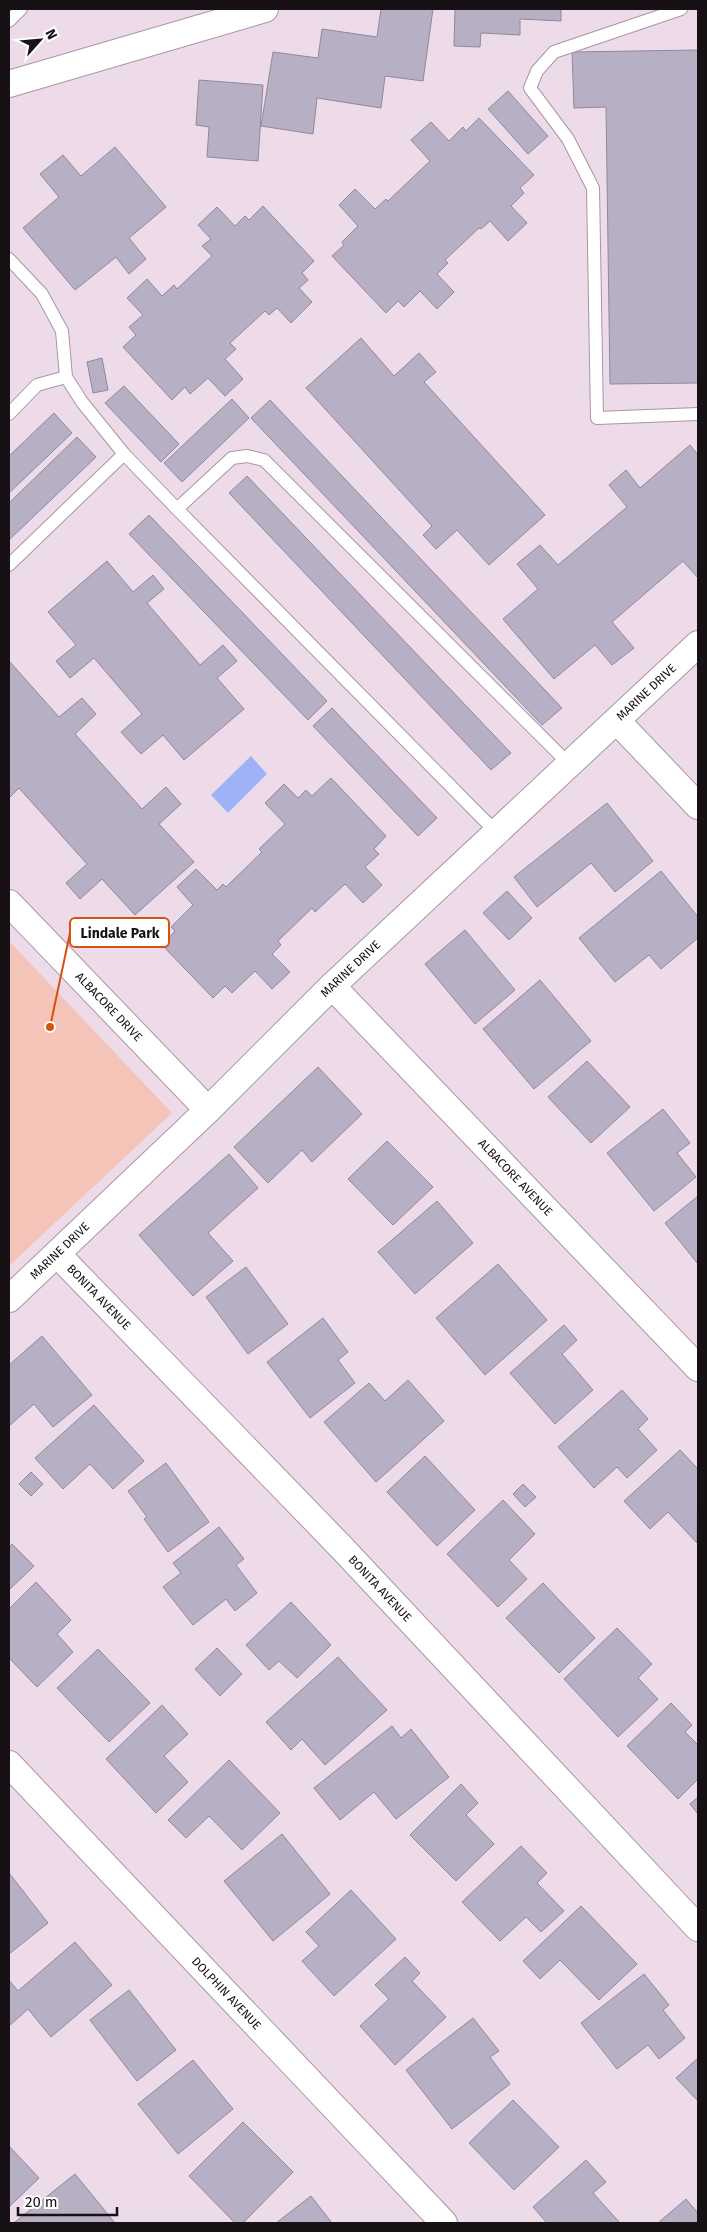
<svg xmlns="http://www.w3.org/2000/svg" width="707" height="2232" font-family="'Fira Sans',sans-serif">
  <rect width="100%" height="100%" fill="#eedbea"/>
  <polygon fill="#f5c4b9" points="9,941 172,1113 9,1266"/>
  <polygon fill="#a0b2f7" points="251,756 267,774 228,813 211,795"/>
  <g fill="#b7b0c4" stroke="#90889b">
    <polygon points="381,9 433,9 423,81 385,76 381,108 317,98 313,134 261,126 273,52 318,58 322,29 377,37"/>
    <polygon points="455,9 561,9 561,21 520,19 520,35 481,33 480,47 454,46"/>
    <polygon points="698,50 698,383 610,384 606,107 574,108 572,52"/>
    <polygon points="199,80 263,85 258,161 207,157 209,127 196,125"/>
    <polygon points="508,91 548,136 528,154 488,109"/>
    <polygon points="479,118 534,175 520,188 524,193 511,206 527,223 508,241 490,221 481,229 479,228 445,260 448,263 437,274 454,292 437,309 420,291 404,307 398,301 386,313 332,256 344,245 342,242 358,226 339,205 355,189 375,209 386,199 388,201 430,161 411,140 431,122 449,141 463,127 466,131"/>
    <polygon points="115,147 166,207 129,238 146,259 129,274 116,257 75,290 23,228 59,197 40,174 63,155 81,176"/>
    <polygon points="263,206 314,261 302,273 308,280 299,288 312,302 291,323 277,308 269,315 265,311 230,343 236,349 225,359 243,379 225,396 208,378 190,394 185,387 172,400 123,347 136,335 129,327 143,315 127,298 147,279 162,296 174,285 177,289 212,256 202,246 211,239 198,225 217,207 235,226 245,216 249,220"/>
    <polygon points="361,338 394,376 419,353 436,372 424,382 545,515 489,565 457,530 436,549 423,535 432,526 306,388"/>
    <polygon points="102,358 108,390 93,393 87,362"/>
    <polygon points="124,386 179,444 161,462 105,403"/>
    <polygon points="232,399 249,418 182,482 164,463"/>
    <polygon points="270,400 562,708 542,725 251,418"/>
    <polygon points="54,413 72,433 9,493 9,456"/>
    <polygon points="77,437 96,457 9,540 9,503"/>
    <polygon points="690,445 698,455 698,578 683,561 612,622 634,648 612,665 595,645 554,679 503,619 538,589 517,564 540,545 558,565 627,507 609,485 626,470 640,488"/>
    <polygon points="247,476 511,753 491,770 229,493"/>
    <polygon points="149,515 327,701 308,720 129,534"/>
    <polygon points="107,561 133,592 153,575 164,589 147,603 200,665 223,645 237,661 217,678 244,709 184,760 163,735 141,754 121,732 142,714 94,658 70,678 56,661 76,645 48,612"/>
    <polygon points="9,661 59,717 82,698 96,714 75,734 142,809 166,787 181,804 159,824 194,862 135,915 102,879 80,899 66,883 87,864 19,788 9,798"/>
    <polygon points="332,708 437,818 418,836 313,726"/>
    <polygon points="331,778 386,836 374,849 379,854 365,867 382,885 363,903 345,884 315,912 312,908 278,941 281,945 272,954 290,972 272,989 255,971 232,993 225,986 213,998 162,945 175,931 171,927 193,905 177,887 196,869 217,890 223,884 226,887 262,852 259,849 285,824 265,803 284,784 298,798 306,790 312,796"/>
    <polygon points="607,803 653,861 615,892 591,863 537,907 514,877"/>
    <polygon points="661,871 698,917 698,938 661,969 649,955 615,982 579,938"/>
    <polygon points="507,891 532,918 509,940 483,913"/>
    <polygon points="465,930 515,990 475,1024 425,964"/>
    <polygon points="540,980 591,1041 534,1089 483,1029"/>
    <polygon points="587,1061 630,1107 591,1143 548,1097"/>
    <polygon points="318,1067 362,1114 312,1162 302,1150 268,1183 234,1147"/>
    <polygon points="663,1109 690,1143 677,1153 696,1177 654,1211 607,1153"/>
    <polygon points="387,1141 433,1187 393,1225 348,1179"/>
    <polygon points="229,1154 258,1188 208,1233 233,1261 193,1296 139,1235"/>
    <polygon points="698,1196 698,1264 665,1223"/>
    <polygon points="437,1201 473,1243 415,1294 378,1252"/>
    <polygon points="498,1264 547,1320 485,1375 436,1318"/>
    <polygon points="246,1267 288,1324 248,1354 206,1297"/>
    <polygon points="323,1318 348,1352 338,1360 355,1383 310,1418 267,1362"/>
    <polygon points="564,1325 577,1340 562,1354 593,1390 555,1424 510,1373"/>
    <polygon points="42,1336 92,1395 53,1427 34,1404 9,1426 9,1365"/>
    <polygon points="408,1380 444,1421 376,1482 324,1422 369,1383 385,1401"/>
    <polygon points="622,1390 648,1419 638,1429 657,1450 627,1478 617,1467 594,1488 558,1447"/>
    <polygon points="94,1405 144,1461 113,1489 90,1464 63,1489 35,1458"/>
    <polygon points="680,1450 698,1469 697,1543 668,1512 650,1529 624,1501"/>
    <polygon points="425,1456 475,1510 437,1546 387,1492"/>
    <polygon points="166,1463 209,1522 168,1552 144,1519 147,1517 128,1491"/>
    <polygon points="31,1472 43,1484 31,1496 19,1484"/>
    <polygon points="523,1484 536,1497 525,1507 513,1494"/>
    <polygon points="503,1500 535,1534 509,1560 527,1579 498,1607 447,1554"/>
    <polygon points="219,1527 244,1559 236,1565 257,1593 235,1611 226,1599 193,1625 163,1587 181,1573 173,1563"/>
    <polygon points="12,1544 34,1566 9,1590 9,1548"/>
    <polygon points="36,1582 71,1620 57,1634 73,1652 37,1687 9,1658 9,1609"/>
    <polygon points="543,1583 595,1638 559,1673 506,1618"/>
    <polygon points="291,1602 331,1645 297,1678 279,1661 269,1670 246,1645"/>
    <polygon points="617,1628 652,1664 638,1678 658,1699 618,1737 564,1679"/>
    <polygon points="217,1648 242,1674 220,1696 195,1669"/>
    <polygon points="98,1649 150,1703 109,1742 57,1688"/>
    <polygon points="338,1657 387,1710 325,1765 302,1739 291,1750 266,1722"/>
    <polygon points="671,1703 692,1725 685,1732 698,1745 698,1779 678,1799 627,1746"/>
    <polygon points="162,1705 188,1734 164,1756 188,1782 156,1813 106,1759"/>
    <polygon points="392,1726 401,1738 411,1729 449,1777 396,1819 374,1792 340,1820 314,1788"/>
    <polygon points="229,1760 280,1813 242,1850 209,1816 186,1838 168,1820"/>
    <polygon points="461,1784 478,1803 466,1815 494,1844 456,1881 410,1835"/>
    <polygon points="698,1797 698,1814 690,1804"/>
    <polygon points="282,1834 330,1894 273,1941 224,1881"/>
    <polygon points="521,1846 547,1873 537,1883 564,1911 541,1932 526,1917 500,1941 462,1902"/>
    <polygon points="9,1873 48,1923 9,1954"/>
    <polygon points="351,1890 396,1939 334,1996 302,1961 319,1946 306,1932"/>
    <polygon points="581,1906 637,1964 599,2000 560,1960 540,1979 523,1961"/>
    <polygon points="75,1942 112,1985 51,2037 28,2009 9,2026 9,1980 18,1991"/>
    <polygon points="405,1957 420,1973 412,1981 446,2017 395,2065 360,2026 389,1999 375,1985"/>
    <polygon points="644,1974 669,2005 663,2010 685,2038 659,2059 648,2045 617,2069 581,2023"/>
    <polygon points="129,1990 176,2050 137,2081 90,2020"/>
    <polygon points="473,2018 499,2051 490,2057 510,2084 452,2129 406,2070"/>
    <polygon points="698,2058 698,2101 676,2078"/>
    <polygon points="193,2060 233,2109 178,2154 138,2104"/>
    <polygon points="513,2100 559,2147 514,2190 469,2143"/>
    <polygon points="243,2122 293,2172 243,2223 235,2223 189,2176"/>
    <polygon points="9,2146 39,2178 9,2207"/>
    <polygon points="586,2160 606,2182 593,2193 620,2223 547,2223 533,2207"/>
    <polygon points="75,2174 115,2223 16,2223 15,2222"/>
    <polygon points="311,2196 332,2223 276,2223"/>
    <polygon points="686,2199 698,2213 698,2223 658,2223"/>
  </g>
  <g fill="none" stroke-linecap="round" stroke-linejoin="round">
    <g stroke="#a896a4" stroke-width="14">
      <g id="service">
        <polyline points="681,9 554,52 537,71 530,88 568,139 593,188 597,418 698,414"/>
        <polyline points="9,21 21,9"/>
        <polyline points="9,259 42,294 62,331 66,377 82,402 124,454"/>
        <polyline points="9,414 37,385 66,377"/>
        <polyline points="177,509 232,458 247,456 264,460 570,765"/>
        <polyline points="9,565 124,454 177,509 497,833"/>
      </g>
    </g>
    <g stroke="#a896a4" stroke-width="28">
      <g id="minor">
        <polyline points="9,84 265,9"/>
        <polyline points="617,721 698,806"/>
        <path id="s1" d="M9,903L208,1110"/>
        <path id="s2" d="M332,986L698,1368"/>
        <path id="s3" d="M57,1254L342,1548L698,1928"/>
        <path id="s4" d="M9,1299L208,1110L332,986L698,644"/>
        <path id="s5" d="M9,1764L444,2223"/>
      </g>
    </g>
    <use href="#service" stroke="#fff" stroke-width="12"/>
    <use href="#minor" stroke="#fff" stroke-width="26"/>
  </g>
  <g text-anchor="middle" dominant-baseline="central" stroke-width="4.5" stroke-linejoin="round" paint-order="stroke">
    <g font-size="12" fill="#171116" stroke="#fff">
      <text stroke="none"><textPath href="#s4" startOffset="880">MARINE DRIVE</textPath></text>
      <text stroke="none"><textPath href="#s4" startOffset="475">MARINE DRIVE</textPath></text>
      <text stroke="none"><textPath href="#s1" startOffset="144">ALBACORE DRIVE</textPath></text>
      <text stroke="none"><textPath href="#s2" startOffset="265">ALBACORE AVENUE</textPath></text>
      <text stroke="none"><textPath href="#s4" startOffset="70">MARINE DRIVE</textPath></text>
      <text stroke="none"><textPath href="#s3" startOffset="60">BONITA AVENUE</textPath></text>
      <text stroke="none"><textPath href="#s3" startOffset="465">BONITA AVENUE</textPath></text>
      <text stroke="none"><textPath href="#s5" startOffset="316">DOLPHIN AVENUE</textPath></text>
    </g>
  </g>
  <path fill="none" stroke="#d3520d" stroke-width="2" d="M50 1027L70 933"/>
  <circle fill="#d3520d" stroke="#fff" stroke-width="2" cx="50" cy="1027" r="5"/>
  <rect fill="#fff" stroke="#d3520d" stroke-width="2" x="70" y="918" width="99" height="29" rx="5"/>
  <g font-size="14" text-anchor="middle" font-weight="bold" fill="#171116">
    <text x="120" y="938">Lindale Park</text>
  </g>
  <rect width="707" height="2232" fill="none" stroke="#171116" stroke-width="20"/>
  <g transform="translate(40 40) rotate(63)" stroke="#ffffff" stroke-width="4" paint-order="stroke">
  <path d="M0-4L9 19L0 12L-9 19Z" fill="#171116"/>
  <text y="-8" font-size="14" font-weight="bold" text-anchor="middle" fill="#171116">N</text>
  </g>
  <path d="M18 2207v8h99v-8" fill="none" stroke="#171116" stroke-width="2.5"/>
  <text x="25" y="2207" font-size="15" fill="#171116" stroke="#ffffff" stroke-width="4" paint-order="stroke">20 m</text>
</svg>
